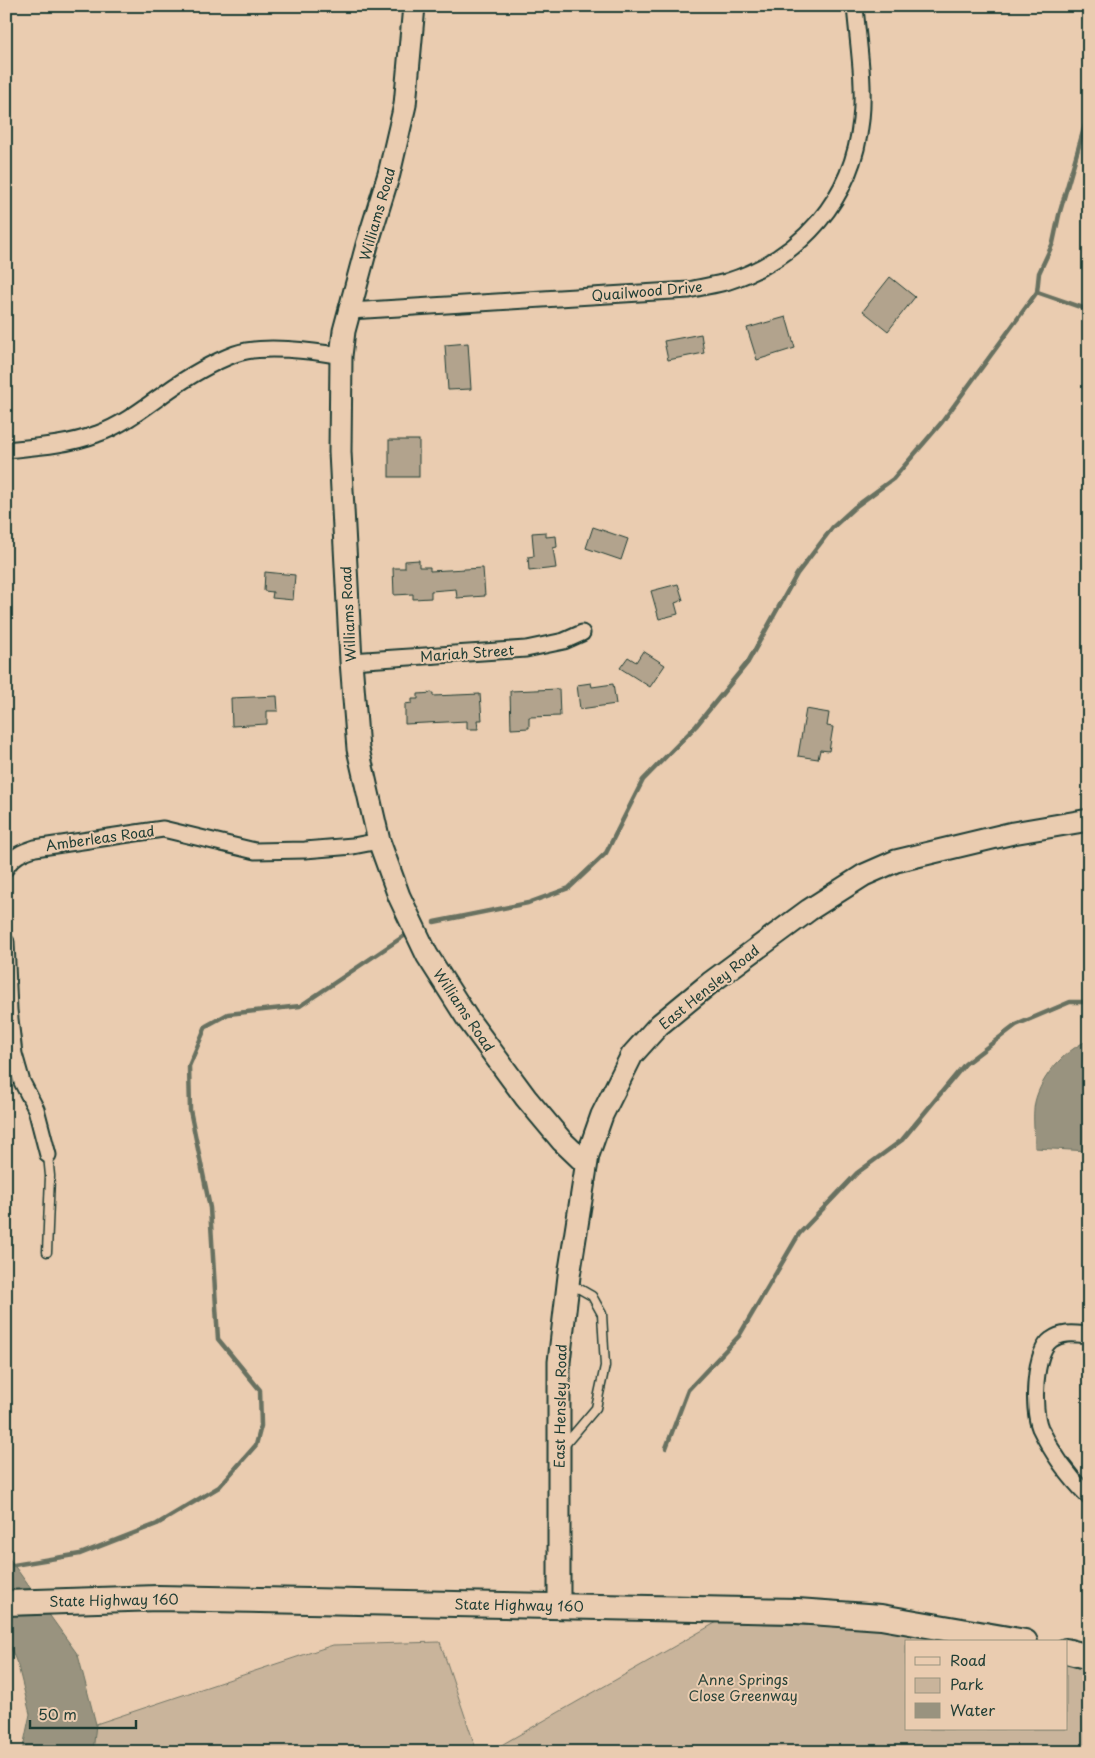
<svg xmlns="http://www.w3.org/2000/svg" width="1095" height="1758" font-family="'Playpen Sans',sans-serif">
  <rect width="100%" height="100%" fill="#eaccb0"/>
  <filter id="ink" filterUnits="userSpaceOnUse"><feTurbulence type="fractalNoise" baseFrequency=".02" numOctaves="2"/><feDisplacementMap in="SourceGraphic" scale="10" xChannelSelector="R" yChannelSelector="G"/><feConvolveMatrix kernelMatrix="1 2 1 2 8 2 1 2 1" color-interpolation-filters="sRGB"/></filter>
  <g filter="url(#ink)">
    <g fill="#c9b49b" stroke="#747868">
      <polygon points="717,1622 882,1628 965,1642 906,1642 906,1729 1066,1729 1066,1663 1089,1670 1089,1752 489,1752"/>
      <polygon points="440,1642 477,1752 60,1752 65,1727 96,1724 333,1645"/>
    </g>
    <g fill="#99937f" stroke="#687161">
      <path d="M1089,1040V1151L1035,1148C1035,1134 1032,1116 1035,1102C1041,1076 1065,1050 1089,1040Z"/>
      <polygon points="6,1554 78,1655 96,1724 93,1752 22,1752 30,1714 18,1666 6,1636"/>
    </g>
    <g fill="none" stroke-linecap="round" stroke-linejoin="round">
      <g stroke="#687161" stroke-width="4.5">
        <polyline points="1087,6 1089,26"/>
        <polyline points="1037,292 1089,310"/>
        <polyline points="434,922 528,903 569,888 606,853 643,780 696,726 748,662 797,574 832,528 855,507 893,479 942,422 1037,292 1039,273 1053,243 1059,215 1089,111"/>
        <polyline points="666,1448 688,1390 739,1336 799,1234 857,1173 902,1140 965,1064 1016,1025 1070,1002 1089,1002"/>
        <polyline points="14,1565 80,1554 157,1524 219,1487 256,1445 261,1426 260,1390 218,1339 210,1208 190,1110 189,1066 206,1026 228,1014 300,1006 404,936"/>
      </g>
    </g>
    <g fill="#b2a38d" stroke="#1f3d34">
      <polygon points="890,277 915,297 888,331 863,311"/>
      <polygon points="786,317 795,348 757,360 747,328"/>
      <polygon points="701,334 704,353 668,360 664,341"/>
      <polygon points="468,343 471,389 448,390 445,345"/>
      <rect x="389" y="440" width="30" height="37"/>
      <polygon points="593,527 628,539 621,560 586,548"/>
      <polygon points="546,532 546,537 556,536 557,547 553,548 556,568 529,571 528,557 534,556 532,533"/>
      <polygon points="419,560 419,567 430,567 430,571 483,568 485,596 457,598 456,589 431,591 431,598 413,599 413,594 394,595 393,568 405,568 405,561"/>
      <polygon points="265,572 295,575 293,600 272,598 273,592 264,591"/>
      <polygon points="678,584 683,600 675,603 678,614 659,619 651,591"/>
      <polygon points="643,651 665,665 650,687 620,668 628,657 636,662"/>
      <polygon points="591,683 592,687 613,684 616,704 580,709 577,685"/>
      <polygon points="559,689 560,716 529,717 529,728 511,729 510,691"/>
      <polygon points="433,693 433,696 480,694 482,720 477,720 478,729 467,729 467,721 405,724 405,704 412,703 412,699 418,699 418,694"/>
      <polygon points="277,696 278,711 267,711 267,724 232,726 231,698"/>
      <polygon points="806,709 829,713 827,726 833,727 829,751 820,750 818,759 798,756"/>
    </g>
    <g fill="none" stroke-linecap="round" stroke-linejoin="round">
      <g stroke="#1f3d34" stroke-width="11">
        <g id="lane">
          <polyline points="47,1252 50,1176 48,1155"/>
          <polyline points="563,1447 596,1408 605,1366 602,1314 592,1296 571,1284"/>
        </g>
      </g>
      <g stroke="#1f3d34" stroke-width="19">
        <g id="street">
          <path d="M350,311L689,290C701,287 714,285 726,282C801,258 853,199 861,120C865,83 858,43 855,6"/>
          <path d="M6,450C36,447 68,445 97,434C121,426 144,408 165,393C186,378 211,363 235,354C261,344 314,351 341,356"/>
          <polyline points="351,661 526,649 564,641 582,633"/>
          <path d="M6,868C13,856 22,852 35,848L163,829L255,851L305,850L353,846L379,841"/>
          <polyline points="6,942 9,1010 14,1054 22,1082 36,1109 48,1155"/>
          <path d="M1089,1335C1076,1334 1063,1331 1051,1340C1034,1352 1032,1409 1040,1428C1052,1453 1069,1477 1089,1497"/>
        </g>
      </g>
      <g stroke="#1f3d34" stroke-width="25">
        <g id="secondary">
          <polyline points="414,6 405,105 389,174 367,245 344,331 341,356 340,452 351,661 358,749 379,841 399,896 427,955 467,1018 526,1098 562,1141 586,1164"/>
          <polyline points="559,1605 559,1362 569,1276 588,1155 602,1115 632,1055 659,1025 710,983 809,910 864,875 896,861 1013,833 1089,820"/>
        </g>
      </g>
      <g stroke="#1f3d34" stroke-width="28">
        <g id="primary">
          <polyline points="6,1603 158,1598 797,1611 881,1617 1025,1642"/>
          <polyline points="1066,1651 1089,1657"/>
        </g>
      </g>
      <use href="#lane" stroke="#eaccb0" stroke-width="8"/>
      <use href="#street" stroke="#eaccb0" stroke-width="15"/>
      <use href="#secondary" stroke="#eaccb0" stroke-width="21"/>
      <use href="#primary" stroke="#eaccb0" stroke-width="24"/>
    </g>
  </g>
  <g text-anchor="middle" dominant-baseline="central" stroke-width="4" stroke-linejoin="round" paint-order="stroke">
    <g font-size="14" fill="#1f3d34" stroke="#eaccb0">
      <text transform="translate(377 214) rotate(-74)">Williams Road</text>
      <text transform="translate(647 291) rotate(-5)">Quailwood Drive</text>
      <text transform="translate(348 614) rotate(-93)">Williams Road</text>
      <text transform="translate(467 653) rotate(-4)">Mariah Street</text>
      <text transform="translate(100 838) rotate(-8)">Amberleas Road</text>
      <text transform="translate(709 987) rotate(-39)">East Hensley Road</text>
      <text transform="translate(464 1010) rotate(56)">Williams Road</text>
      <text transform="translate(560 1406) rotate(-89)">East Hensley Road</text>
      <text transform="translate(114 1600) rotate(-1)">State Highway 160</text>
      <text transform="translate(519 1605) rotate(1)">State Highway 160</text>
    </g>
    <g font-size="14" fill="#284339" stroke="#eaccb0">
      <text x="743" y="1679">Anne Springs<tspan x="743" dy="16">Close Greenway</tspan></text>
    </g>
  </g>
  <rect width="1095" height="1758" fill="none" stroke="#eaccb0" stroke-width="25"/>
  <rect x="12" y="12" width="1070" height="1733" fill="none" stroke="#1f3d34" stroke-width="2" filter="url(#ink)"/>
  <rect x="905" y="1640" width="162" height="90" fill="#eaccb0" stroke="#99937e"/>
  <rect x="915" y="1657" width="25" height="8" fill="#eaccb0" stroke="#99937e"/>
  <text x="950" y="1666" font-size="15" fill="#1f3d34">Road</text>
  <rect x="915" y="1678" width="25" height="15" fill="#c9b49b" stroke="#99937e"/>
  <text x="950" y="1690" font-size="15" fill="#1f3d34">Park</text>
  <rect x="915" y="1703" width="25" height="15" fill="#99937f" stroke="#99937e"/>
  <text x="950" y="1716" font-size="15" fill="#1f3d34">Water</text>
  <path d="M30 1720v8h106v-8" fill="none" stroke="#1f3d34" stroke-width="2.5"/>
  <text x="38" y="1720" font-size="15" fill="#1f3d34" stroke="#eaccb0" stroke-width="4" paint-order="stroke">50 m</text>
</svg>
